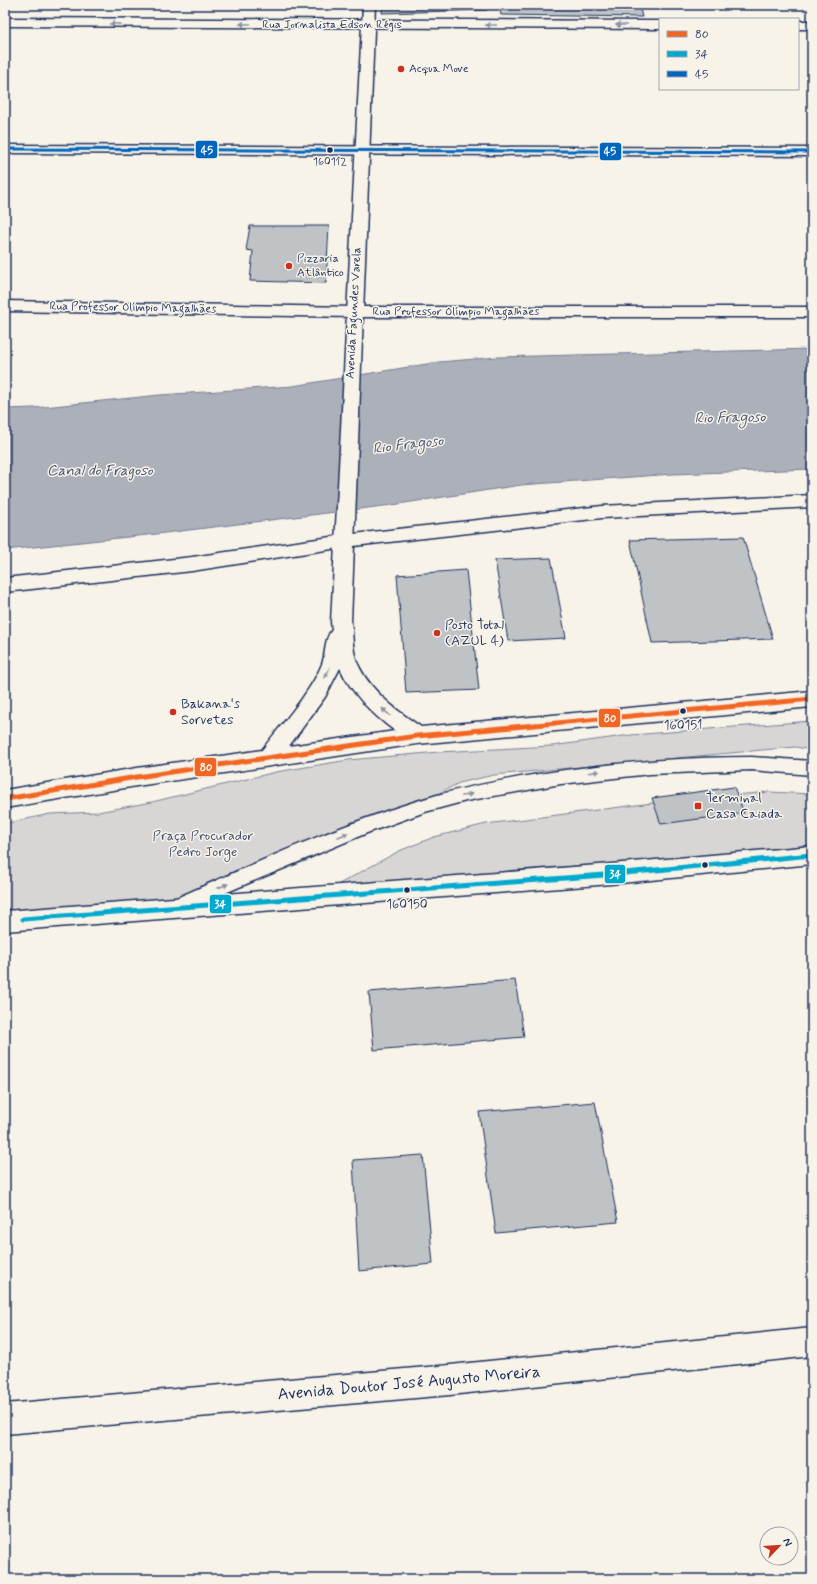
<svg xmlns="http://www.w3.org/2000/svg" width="817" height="1584" font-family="Mynerve,sans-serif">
  <rect width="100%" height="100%" fill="#f7f3e8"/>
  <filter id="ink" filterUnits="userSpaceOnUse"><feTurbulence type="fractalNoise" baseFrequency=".025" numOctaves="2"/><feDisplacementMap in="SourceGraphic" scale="8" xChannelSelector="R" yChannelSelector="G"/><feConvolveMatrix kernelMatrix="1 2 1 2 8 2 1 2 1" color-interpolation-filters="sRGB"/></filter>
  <g filter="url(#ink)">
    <g fill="#d7d6d4" stroke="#798299">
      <polygon points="812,721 812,750 795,747 494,775 459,783 308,860 228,892 201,899 5,915 5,825 8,823 50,814 98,812 152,802 276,772 348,760 439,752 552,746 631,735"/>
      <polygon points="769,792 812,794 812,845 474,879 330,889 399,851 434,837 486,824 668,801"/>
    </g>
    <polygon fill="#acb0b9" stroke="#727c95" points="812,349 812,469 673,474 521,485 392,505 157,534 5,550 5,409 34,408 160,395 293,386 439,362 498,357"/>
    <g fill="#c0c3c5" stroke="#1b2f5e">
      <polygon points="383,5 486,5 487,10 382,13"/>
      <polygon points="499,5 639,5 642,17 501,15"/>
      <polygon points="250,226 329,226 326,283 250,281 253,251 246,250"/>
      <polygon points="743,537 773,639 652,643 630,540"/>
      <polygon points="551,558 566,638 508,641 495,560"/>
      <polygon points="466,570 479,690 406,693 397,575"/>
      <polygon points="734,787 744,813 661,824 652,798"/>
      <polygon points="515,980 524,1037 374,1050 369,992"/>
      <polygon points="595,1102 618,1222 496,1233 479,1112"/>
      <polygon points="423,1155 433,1264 359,1271 353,1160"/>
    </g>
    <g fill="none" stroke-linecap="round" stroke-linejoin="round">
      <g stroke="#1b2f5e" stroke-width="3">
        <path id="service" d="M752,757L812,761V775L752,770L650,774L561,784L466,801L425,812L367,833L178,913L172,910L169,905L172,900C258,862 346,821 437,795C470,786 504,780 538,774C609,763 680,757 752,757Z"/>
      </g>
      <g stroke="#1b2f5e" stroke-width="3">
        <g id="minor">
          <polygon points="5,18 660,21 660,29 5,26"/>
          <rect x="798" y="21" width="14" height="8"/>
          <polygon points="5,145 812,148 812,156 5,153"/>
          <polygon points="5,301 354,307 812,307 812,317 354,317 5,311"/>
          <polygon points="812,495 812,507 602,518 345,547 192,571 5,592 5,578 192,557 345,535 602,506"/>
        </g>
      </g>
      <g stroke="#1b2f5e" stroke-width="3">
        <g id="secondary">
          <path d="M363,5H375L351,622C353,633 352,645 355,656C364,687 396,710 421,727L812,691V707L417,744L137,786L5,808V790L137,768L262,750C280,726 311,692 322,664C326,654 324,638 332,630L331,622ZM340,668C352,694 372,714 395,731L289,746L325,697Z"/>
          <polygon points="812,846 812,864 611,884 5,931 5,911 611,864"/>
        </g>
      </g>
      <g stroke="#1b2f5e" stroke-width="3">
        <polygon id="primary" points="812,1328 812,1356 450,1395 5,1434 5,1404 450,1365"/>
      </g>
      <use href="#service" fill="#f7f3e8" fill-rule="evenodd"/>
      <use href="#minor" fill="#f7f3e8" fill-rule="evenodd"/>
      <use href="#secondary" fill="#f7f3e8" fill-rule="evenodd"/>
      <use href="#primary" fill="#f7f3e8" fill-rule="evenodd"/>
      <g stroke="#f7f3e8" stroke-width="8">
        <polyline id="bus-1" points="5,799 137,777 417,736 812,699"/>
      </g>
      <g stroke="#f7f3e8" stroke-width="8">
        <polyline id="bus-2" points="23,919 604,875 812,855"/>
      </g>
      <g stroke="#f7f3e8" stroke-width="5">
        <polyline id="bus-3" points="5,149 812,152"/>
      </g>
      <use href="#bus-1" stroke="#f26522" stroke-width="5"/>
      <use href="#bus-2" stroke="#00a9ce" stroke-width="5"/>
      <use href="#bus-3" stroke="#0065bd" stroke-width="3"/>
    </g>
    <defs><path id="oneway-solid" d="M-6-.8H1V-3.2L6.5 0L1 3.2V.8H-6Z"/></defs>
    <g fill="#8991a3">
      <use href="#oneway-solid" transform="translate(115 24) rotate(-179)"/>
      <use href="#oneway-solid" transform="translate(245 24) rotate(-180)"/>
      <use href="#oneway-solid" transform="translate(491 25) rotate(-180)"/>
      <use href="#oneway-solid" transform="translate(621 25) rotate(-180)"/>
      <use href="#oneway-solid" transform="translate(327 673) rotate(117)"/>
      <use href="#oneway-solid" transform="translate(386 712) rotate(-138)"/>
      <use href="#oneway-solid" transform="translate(594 772) rotate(-7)"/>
      <use href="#oneway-solid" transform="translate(467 795) rotate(-12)"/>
      <use href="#oneway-solid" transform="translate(343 835) rotate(-21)"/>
      <use href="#oneway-solid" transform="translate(223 886) rotate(-23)"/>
    </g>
  </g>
  <g fill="#c8321e" stroke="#f7f3e8" stroke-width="1.5">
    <circle cx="401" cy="69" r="4"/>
    <circle cx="289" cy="266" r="4"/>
    <circle cx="437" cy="633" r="4"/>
    <circle cx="173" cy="712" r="4"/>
    <rect x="694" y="802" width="8" height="8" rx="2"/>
  </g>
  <g fill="#1b2f5e" stroke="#f7f3e8" stroke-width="1.5">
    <circle cx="330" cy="150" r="3.5"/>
    <circle cx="683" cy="711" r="3.5"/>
    <circle cx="705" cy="865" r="3.5"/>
    <circle cx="407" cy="890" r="3.5"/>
  </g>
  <g text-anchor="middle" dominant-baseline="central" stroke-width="3" stroke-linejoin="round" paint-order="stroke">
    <g font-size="11" fill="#1b2f5e" stroke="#f7f3e8">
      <text x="330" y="162">160112</text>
    </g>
    <g font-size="12" fill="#1b2f5e" stroke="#f7f3e8">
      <text x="332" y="25">Rua Jornalista Edson Régis</text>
      <text transform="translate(133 308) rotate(1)">Rua Professor Olímpio Magalhães</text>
      <text x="456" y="312">Rua Professor Olímpio Magalhães</text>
      <text transform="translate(354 313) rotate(-87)">Avenida Fagundes Varela</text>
    </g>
    <g font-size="12" fill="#1b2f5e" stroke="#f7f3e8" text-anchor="start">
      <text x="409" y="69">Acqua Move</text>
      <text x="297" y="259">Pizzaria<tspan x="297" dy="14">Atlântico</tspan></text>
    </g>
    <g font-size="13" fill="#1b2f5e" stroke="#f7f3e8">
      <text x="683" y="725">160151</text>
      <text x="407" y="904">160150</text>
    </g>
    <g font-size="14" fill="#1b2f5e" stroke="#f7f3e8" text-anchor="start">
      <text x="445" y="625">Posto Total<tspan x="445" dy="16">(AZUL 4)</tspan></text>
      <text x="181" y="704">Bakana's<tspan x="181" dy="16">Sorvetes</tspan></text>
      <text x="706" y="798">Terminal<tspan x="706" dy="16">Casa Caiada</tspan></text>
    </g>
    <g font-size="14" fill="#415076" stroke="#f7f3e8">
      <text x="203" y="836">Praça Procurador<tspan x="203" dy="16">Pedro Jorge</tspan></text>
    </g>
    <g font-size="15" font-style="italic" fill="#465679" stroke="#f7f3e8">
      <text transform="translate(730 418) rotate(-1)">Rio Fragoso</text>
      <text transform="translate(408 445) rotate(-7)">Rio Fragoso</text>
      <text x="100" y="471">Canal do Fragoso</text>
    </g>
    <g font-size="17" fill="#1b2f5e" stroke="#f7f3e8">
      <text transform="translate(409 1383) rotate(-5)">Avenida Doutor José Augusto Moreira</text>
    </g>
  </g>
  <g stroke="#f7f3e8" stroke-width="1.5">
    <rect x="195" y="140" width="23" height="19" rx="4" fill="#0065bd"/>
    <rect x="599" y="142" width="23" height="19" rx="4" fill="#0065bd"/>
    <rect x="598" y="708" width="23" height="20" rx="4" fill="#f26522"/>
    <rect x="194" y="757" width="23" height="20" rx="4" fill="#f26522"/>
    <rect x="604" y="864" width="22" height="20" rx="4" fill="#00a9ce"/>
    <rect x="209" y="894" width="23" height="20" rx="4" fill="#00a9ce"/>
  </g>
  <g font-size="11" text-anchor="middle" font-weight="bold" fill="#fff">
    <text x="207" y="154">45</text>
    <text x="610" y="155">45</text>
    <text x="610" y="722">80</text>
    <text x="206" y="771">80</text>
    <text x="615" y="878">34</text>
    <text x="220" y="908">34</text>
  </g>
  <rect width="817" height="1584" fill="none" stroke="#f7f3e8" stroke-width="20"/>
  <rect x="10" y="10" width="797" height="1564" fill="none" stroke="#1b2f5e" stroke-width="1.5" filter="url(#ink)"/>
  <rect x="659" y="18" width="140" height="72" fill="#f7f3e8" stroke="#9fa5b1"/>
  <rect x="667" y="31" width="20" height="6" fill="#f26522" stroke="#9fa5b1"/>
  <text x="695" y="38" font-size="12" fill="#1b2f5e">80</text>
  <rect x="667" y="51" width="20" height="6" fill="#00a9ce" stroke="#9fa5b1"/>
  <text x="695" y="58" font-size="12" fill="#1b2f5e">34</text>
  <rect x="667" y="71" width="20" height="6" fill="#0065bd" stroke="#9fa5b1"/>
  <text x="695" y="78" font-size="12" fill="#1b2f5e">45</text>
  <g transform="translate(779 1546) rotate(65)"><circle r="19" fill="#f7f3e8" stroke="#9fa5b1"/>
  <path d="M0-3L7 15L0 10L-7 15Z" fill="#c8321e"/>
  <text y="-6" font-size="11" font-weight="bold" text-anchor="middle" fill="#1b2f5e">N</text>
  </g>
</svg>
